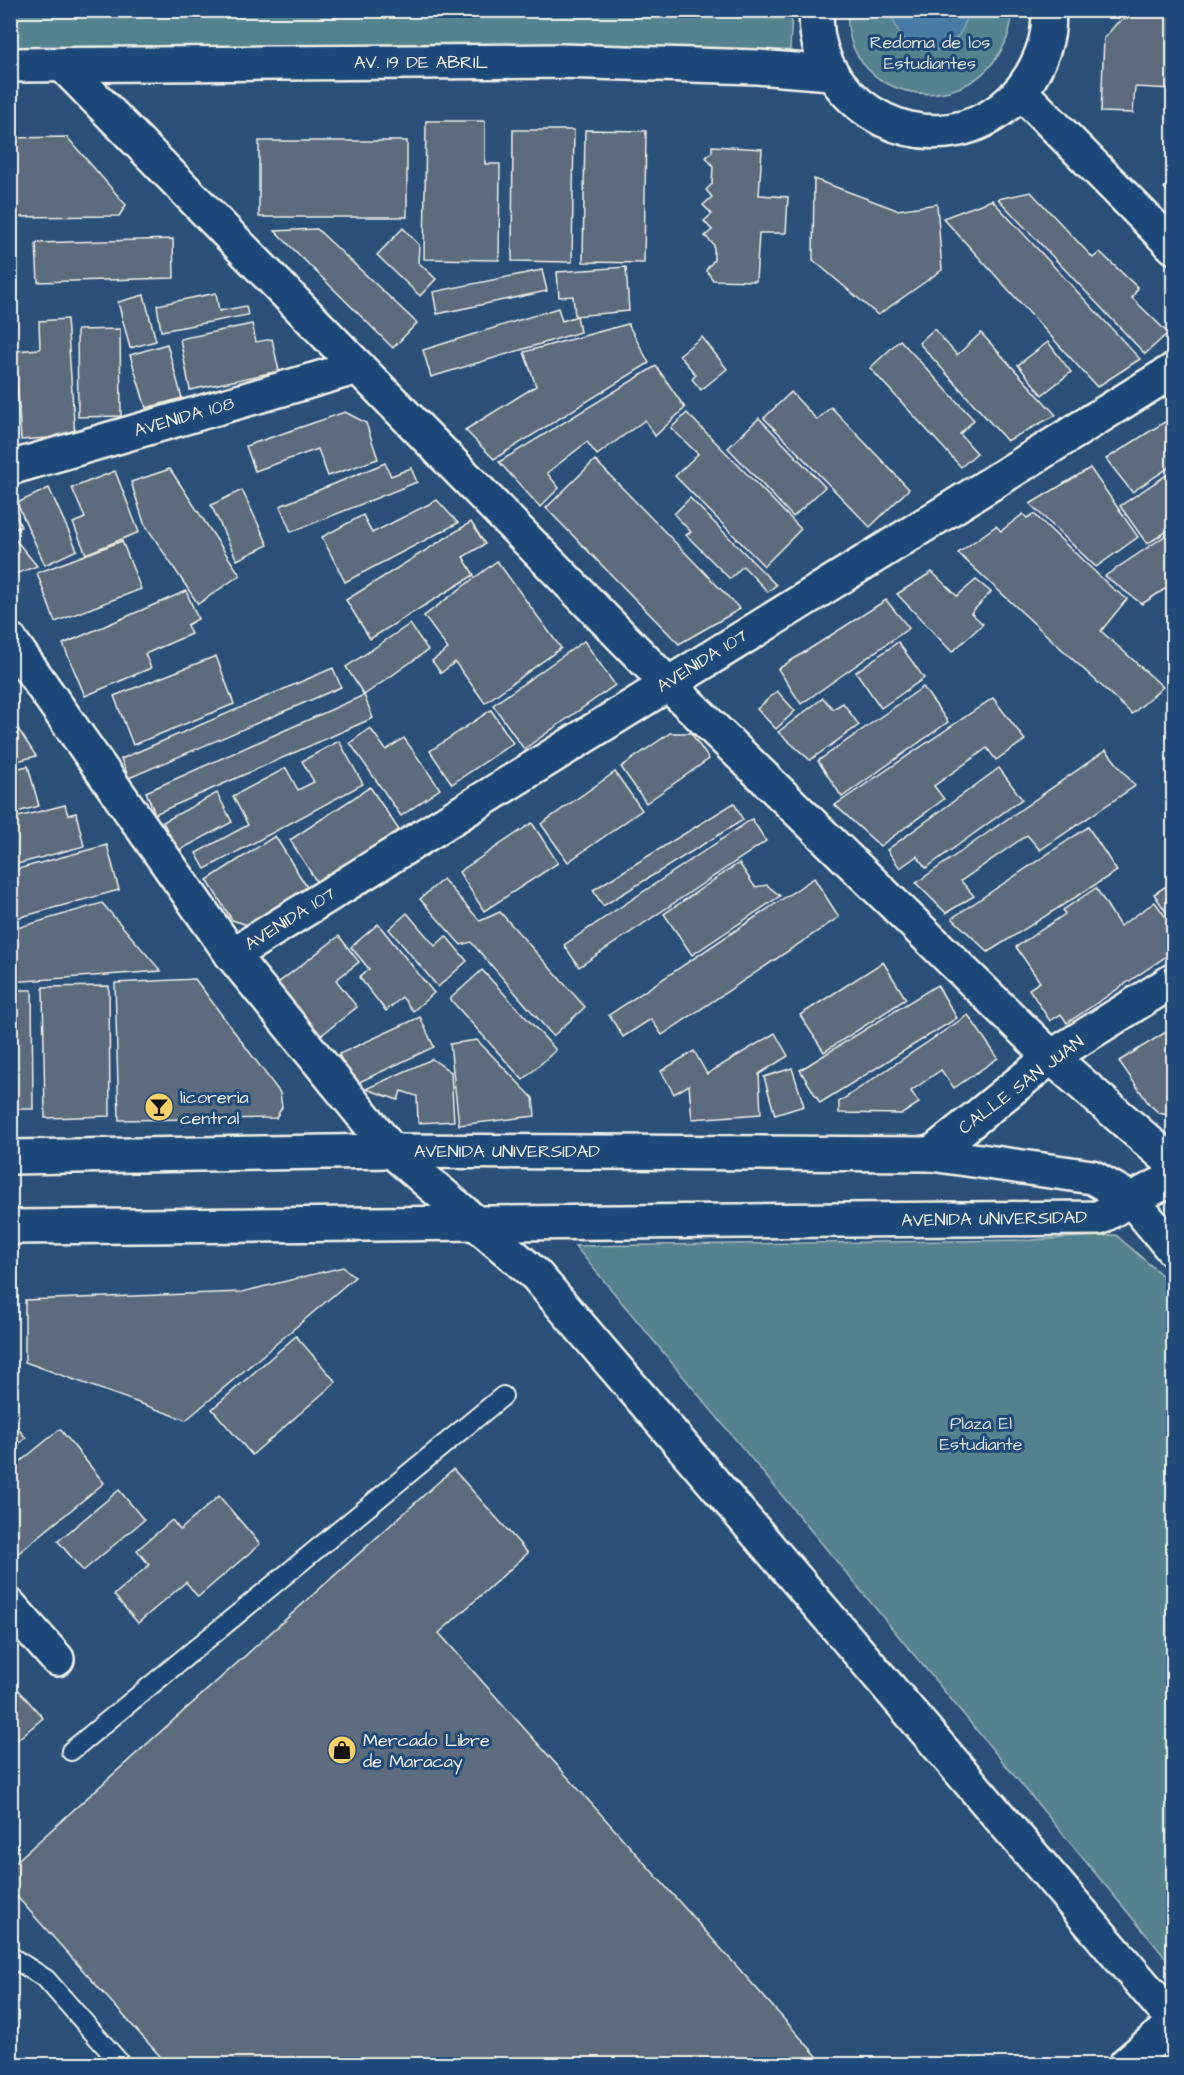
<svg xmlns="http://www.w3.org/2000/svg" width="1184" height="2075" font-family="'Architects Daughter',sans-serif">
  <rect width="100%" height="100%" fill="#2b517a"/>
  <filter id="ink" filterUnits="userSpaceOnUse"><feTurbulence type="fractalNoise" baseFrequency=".0167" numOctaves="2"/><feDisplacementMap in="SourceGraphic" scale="12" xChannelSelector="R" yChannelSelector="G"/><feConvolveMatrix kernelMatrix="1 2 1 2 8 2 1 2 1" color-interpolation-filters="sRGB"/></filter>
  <g filter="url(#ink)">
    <g fill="#55838d" stroke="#a4baba" stroke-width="1.5">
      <path d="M848,10H1011C1013,25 1007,42 999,54C956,124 841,96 848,10Z"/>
      <polygon points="10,11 792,11 790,50 11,57"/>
      <polygon points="1116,1235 1165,1278 1173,1300 1173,1967 575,1246 1031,1240"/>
    </g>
    <path fill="#477ba4" stroke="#8caabf" stroke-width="1.5" d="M892,11L967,10L968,11C961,63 898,63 892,11Z"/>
    <g fill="#5b6c7c" stroke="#f4f1e8" stroke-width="1.5">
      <polygon points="1142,10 1174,10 1174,89 1135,87 1133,113 1101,112 1104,38 1117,23"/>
      <polygon points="426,121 485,121 485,164 500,164 499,260 424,259"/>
      <polygon points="513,130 574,130 572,262 512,261"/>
      <polygon points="585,130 646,131 644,263 583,262"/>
      <polygon points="67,137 126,205 119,216 10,217 10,138"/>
      <rect x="259" y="141" width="148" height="76"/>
      <polygon points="712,146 762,149 759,195 788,197 786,233 759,233 756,281 713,280 706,270 714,260 714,245 705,236 712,230 704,221 712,214 703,205 712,197 706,190 712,184 713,166 706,157 712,152"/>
      <polygon points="1174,178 1174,197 1164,188"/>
      <polygon points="814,179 897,210 937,204 942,270 878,315 813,260"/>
      <polygon points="1031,192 1093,258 1100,252 1138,288 1132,298 1168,333 1145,354 998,199"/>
      <polygon points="992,200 1140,359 1097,387 943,218"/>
      <polygon points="403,228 419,245 418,262 436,279 420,296 377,255"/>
      <polygon points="317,229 417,323 393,348 275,231"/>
      <polygon points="173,239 174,278 38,282 36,243"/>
      <polygon points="626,267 629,311 575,316 573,296 559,297 557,272"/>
      <polygon points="542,270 547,291 437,314 433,292"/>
      <polygon points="216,293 219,311 246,306 248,315 161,331 157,305"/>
      <polygon points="144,295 156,341 130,348 118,302"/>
      <polygon points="558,308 562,321 577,316 580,332 431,377 423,350"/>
      <polygon points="67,319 75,436 21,440 15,351 40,349 39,321"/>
      <polygon points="252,324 256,342 272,339 279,371 190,390 180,339"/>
      <polygon points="628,324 649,363 494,459 465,430 536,386 524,352"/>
      <polygon points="120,329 121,416 78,417 77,330"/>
      <polygon points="934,329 957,355 981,333 1056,415 1007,441 919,343"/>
      <polygon points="702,337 727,369 701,390 692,379 696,375 679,355"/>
      <polygon points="900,340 974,420 960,434 977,453 961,467 870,368"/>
      <polygon points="1048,342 1071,372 1042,395 1018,365"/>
      <polygon points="167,344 182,398 146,408 130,355"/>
      <polygon points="656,366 685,408 655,436 645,420 597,455 587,442 547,473 559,488 540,507 499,462"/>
      <polygon points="791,392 817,420 831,407 909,489 870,527 764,418"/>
      <polygon points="345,412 366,423 378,459 328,476 318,449 255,471 246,446"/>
      <polygon points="687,413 801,529 764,566 675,476 698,454 671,428"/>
      <polygon points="1174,416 1174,464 1132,492 1106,459"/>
      <polygon points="759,418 825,487 793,517 728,448"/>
      <polygon points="595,460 740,609 679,644 546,508"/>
      <polygon points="385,463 391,476 411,468 417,482 291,532 280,506"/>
      <polygon points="1090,468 1138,537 1096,567 1030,504"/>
      <polygon points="170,469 240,575 198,604 144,523 131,482"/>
      <polygon points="1174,470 1174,527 1147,544 1120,506"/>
      <polygon points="115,471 139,532 86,554 73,523 85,518 72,488"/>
      <polygon points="49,488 77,550 45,565 17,503"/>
      <polygon points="242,490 268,545 237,560 211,505"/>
      <polygon points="690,498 776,585 768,592 743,566 730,579 686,535 691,532 674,514"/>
      <polygon points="10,500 21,527 10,530"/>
      <polygon points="437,500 458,523 345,582 322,537 363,515 372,533"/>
      <polygon points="1023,514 1027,518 1034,514 1112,588 1127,599 1101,631 1163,687 1132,714 958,553 996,526 1001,531"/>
      <polygon points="471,522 485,544 463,557 474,575 370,639 346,600"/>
      <polygon points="1174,530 1174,583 1142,604 1105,576"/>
      <polygon points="10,533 37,566 10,576"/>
      <polygon points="122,541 141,589 55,622 37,573"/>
      <polygon points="497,561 561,648 485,703 455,662 441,673 432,661 448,649 424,616"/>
      <polygon points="932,572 957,596 976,580 991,592 971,613 983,624 952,652 897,594"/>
      <polygon points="186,591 198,619 187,625 191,634 145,654 151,668 85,696 63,644"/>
      <polygon points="886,600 909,628 801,704 778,669"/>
      <polygon points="410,624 428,650 364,695 346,667"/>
      <polygon points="584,641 615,685 524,749 493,705"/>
      <polygon points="898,642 924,678 881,708 856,672"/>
      <polygon points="216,656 234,704 133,745 114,696"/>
      <polygon points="333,668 341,687 129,778 121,759"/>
      <polygon points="923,687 948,722 842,797 818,761"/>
      <polygon points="777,691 795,711 776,729 757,709"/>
      <polygon points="364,695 373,718 155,814 146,792"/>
      <polygon points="823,698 833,709 843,703 859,725 810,760 778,732"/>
      <polygon points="993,698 1025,740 996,760 987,748 934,786 944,799 880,846 835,805"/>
      <polygon points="491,710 513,743 452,784 430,751"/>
      <polygon points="10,718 11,718 36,756 10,763"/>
      <polygon points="370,728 386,750 404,738 440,789 401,816 350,743"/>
      <polygon points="670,733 691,733 709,759 646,803 621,767"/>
      <polygon points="339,741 363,784 205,869 196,853 248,825 233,796 286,768 298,790 314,782 302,761"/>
      <polygon points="1106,750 1135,786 1040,850 1027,835 961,881 974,896 946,913 916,883"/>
      <polygon points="28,766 39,806 10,814 10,770"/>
      <polygon points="999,768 1022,799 926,868 917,856 900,868 887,850"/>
      <polygon points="615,772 642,810 568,862 541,824"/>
      <polygon points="370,787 399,830 318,884 290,840"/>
      <polygon points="217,793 232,822 178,851 163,822"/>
      <polygon points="734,803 743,820 603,906 593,890"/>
      <polygon points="65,805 68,815 76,813 84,846 10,866 10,819"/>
      <polygon points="752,819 766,841 579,967 564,945"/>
      <polygon points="532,823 558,863 484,911 459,872"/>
      <polygon points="1088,827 1117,871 988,952 952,918"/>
      <polygon points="275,836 310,892 254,927 232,920 207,880"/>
      <polygon points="107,845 119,890 10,920 10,871"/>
      <polygon points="739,863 755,887 767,885 780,896 692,955 664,914"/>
      <polygon points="814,878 839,917 662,1035 651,1019 623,1037 609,1015"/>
      <polygon points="443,879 480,921 500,912 585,1007 553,1036 471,942 461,945 420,899"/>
      <polygon points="1174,881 1174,924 1154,894"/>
      <polygon points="1096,888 1120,926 1155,902 1174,929 1174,951 1067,1023 1061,1014 1050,1021 1029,989 1040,982 1016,947 1065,914 1063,910"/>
      <polygon points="102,903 161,971 10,982 10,930"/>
      <polygon points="407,913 435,946 446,936 467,961 438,987 389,929"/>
      <polygon points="378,924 434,993 413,1011 402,997 386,1011 359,977 369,969 351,947"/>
      <polygon points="339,936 359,962 336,980 357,1007 319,1037 278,983"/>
      <polygon points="883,962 906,999 824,1052 800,1015"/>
      <polygon points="482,970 556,1050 523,1080 450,999"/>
      <polygon points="195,979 280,1093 282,1107 276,1118 119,1120 115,983"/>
      <polygon points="937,985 957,1018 820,1103 800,1070"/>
      <polygon points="109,986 110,1116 45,1118 43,987"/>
      <polygon points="10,990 32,990 33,1109 10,1109"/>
      <polygon points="968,1015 998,1058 954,1088 941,1070 911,1091 919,1103 902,1114 839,1113 839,1102"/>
      <polygon points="420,1017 434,1047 353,1085 339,1054"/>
      <polygon points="1174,1027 1174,1116 1173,1116 1159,1113 1149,1104 1119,1061"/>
      <polygon points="775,1033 788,1056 759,1074 761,1114 692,1119 689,1085 674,1094 661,1071 694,1051 707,1074"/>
      <polygon points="477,1040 533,1098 535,1116 459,1125 450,1044"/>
      <polygon points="432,1059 451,1072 454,1121 418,1123 417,1096 401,1091 398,1100 366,1089"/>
      <polygon points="792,1068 804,1106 775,1115 764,1077"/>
      <polygon points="343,1267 355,1277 186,1420 25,1362 25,1300 242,1292"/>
      <polygon points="296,1336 336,1382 252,1455 212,1409"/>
      <polygon points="10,1419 26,1438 10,1451"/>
      <polygon points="60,1429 104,1483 10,1560 10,1470"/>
      <polygon points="453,1469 528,1553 439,1633 824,2064 167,2064 10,1889 10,1867"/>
      <polygon points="119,1490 144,1520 83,1571 58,1541"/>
      <polygon points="219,1496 260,1544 198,1597 186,1582 138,1623 114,1595 149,1565 137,1550 172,1520 180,1530"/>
      <polygon points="10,1680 43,1718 10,1746"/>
    </g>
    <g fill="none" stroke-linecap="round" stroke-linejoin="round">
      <g stroke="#f4f1e8" stroke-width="22">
        <g id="lane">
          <polyline points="71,1751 503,1396"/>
          <polyline points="10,1956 46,1979 121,2064"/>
        </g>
      </g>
      <g stroke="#f4f1e8" stroke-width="38">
        <g id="street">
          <path d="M817,10C814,36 823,64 839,83C890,149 986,149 1031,76C1042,57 1051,33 1048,10"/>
          <polyline points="10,65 559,61 757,67 831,73"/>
          <polyline points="63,65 667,683 1051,1057 1174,1164"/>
          <polyline points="1021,92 1174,247"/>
          <polyline points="10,468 358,367"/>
          <polyline points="10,640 232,955 392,1151"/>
          <polyline points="232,955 1174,370"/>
          <polyline points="931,1154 1051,1057 1174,980"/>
          <polyline points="1131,1199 1174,1178"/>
          <polyline points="10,1606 57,1659"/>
          <polyline points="1126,2064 1174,2023"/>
        </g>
      </g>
      <g stroke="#f4f1e8" stroke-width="38">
        <g id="secondary">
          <polyline points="392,1151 536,1275 1174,2021"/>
          <polyline points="10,1157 392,1151 931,1154 1092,1177 1131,1199 1174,1251"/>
          <polyline points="10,1227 1099,1218 1131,1199"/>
        </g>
      </g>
      <use href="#lane" stroke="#1f4a7a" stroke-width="18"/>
      <use href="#street" stroke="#1f4a7a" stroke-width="33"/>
      <use href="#secondary" stroke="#1f4a7a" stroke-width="33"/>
    </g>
  </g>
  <defs>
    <g id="bar-disc" transform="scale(1.5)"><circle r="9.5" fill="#ffd166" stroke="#1f4a7a"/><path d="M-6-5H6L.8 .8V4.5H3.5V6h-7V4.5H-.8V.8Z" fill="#111"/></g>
    <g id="shop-disc" transform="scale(1.5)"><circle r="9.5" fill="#ffd166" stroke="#1f4a7a"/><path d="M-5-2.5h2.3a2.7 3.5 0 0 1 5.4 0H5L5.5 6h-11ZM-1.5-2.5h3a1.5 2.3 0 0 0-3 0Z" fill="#111"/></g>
  </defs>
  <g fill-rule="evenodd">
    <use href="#bar-disc" x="159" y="1107"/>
    <use href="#shop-disc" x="342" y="1750"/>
  </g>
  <g text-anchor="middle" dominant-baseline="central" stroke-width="6" stroke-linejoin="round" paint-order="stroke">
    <g font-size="18" fill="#dce0da" stroke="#1f4a7a">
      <text x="930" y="42">Redoma de los<tspan x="930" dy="21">Estudiantes</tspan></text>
      <text x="981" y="1423">Plaza El<tspan x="981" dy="21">Estudiante</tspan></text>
    </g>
    <g font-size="18" fill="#f4f1e8" stroke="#1f4a7a">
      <text x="421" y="62">AV. 19 DE ABRIL</text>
      <text transform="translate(184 417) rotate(-16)">AVENIDA 108</text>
      <text transform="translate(702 661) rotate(-32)">AVENIDA 107</text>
      <text transform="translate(290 919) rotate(-32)">AVENIDA 107</text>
      <text transform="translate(1021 1085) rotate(-37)">CALLE SAN JUAN</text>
      <text x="507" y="1151">AVENIDA UNIVERSIDAD</text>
      <text transform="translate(994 1219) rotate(-1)">AVENIDA UNIVERSIDAD</text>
    </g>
    <g font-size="18" fill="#f4f1e8" stroke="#1f4a7a" text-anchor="start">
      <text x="180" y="1097">licoreria<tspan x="180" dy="21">central</tspan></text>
      <text x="363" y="1740">Mercado Libre<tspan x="363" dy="21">de Maracay</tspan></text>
    </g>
  </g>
  <rect width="1184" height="2075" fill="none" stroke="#1f4a7a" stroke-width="36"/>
  <rect x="18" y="18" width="1148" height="2039" fill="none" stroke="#f4f1e8" stroke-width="2" filter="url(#ink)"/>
</svg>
